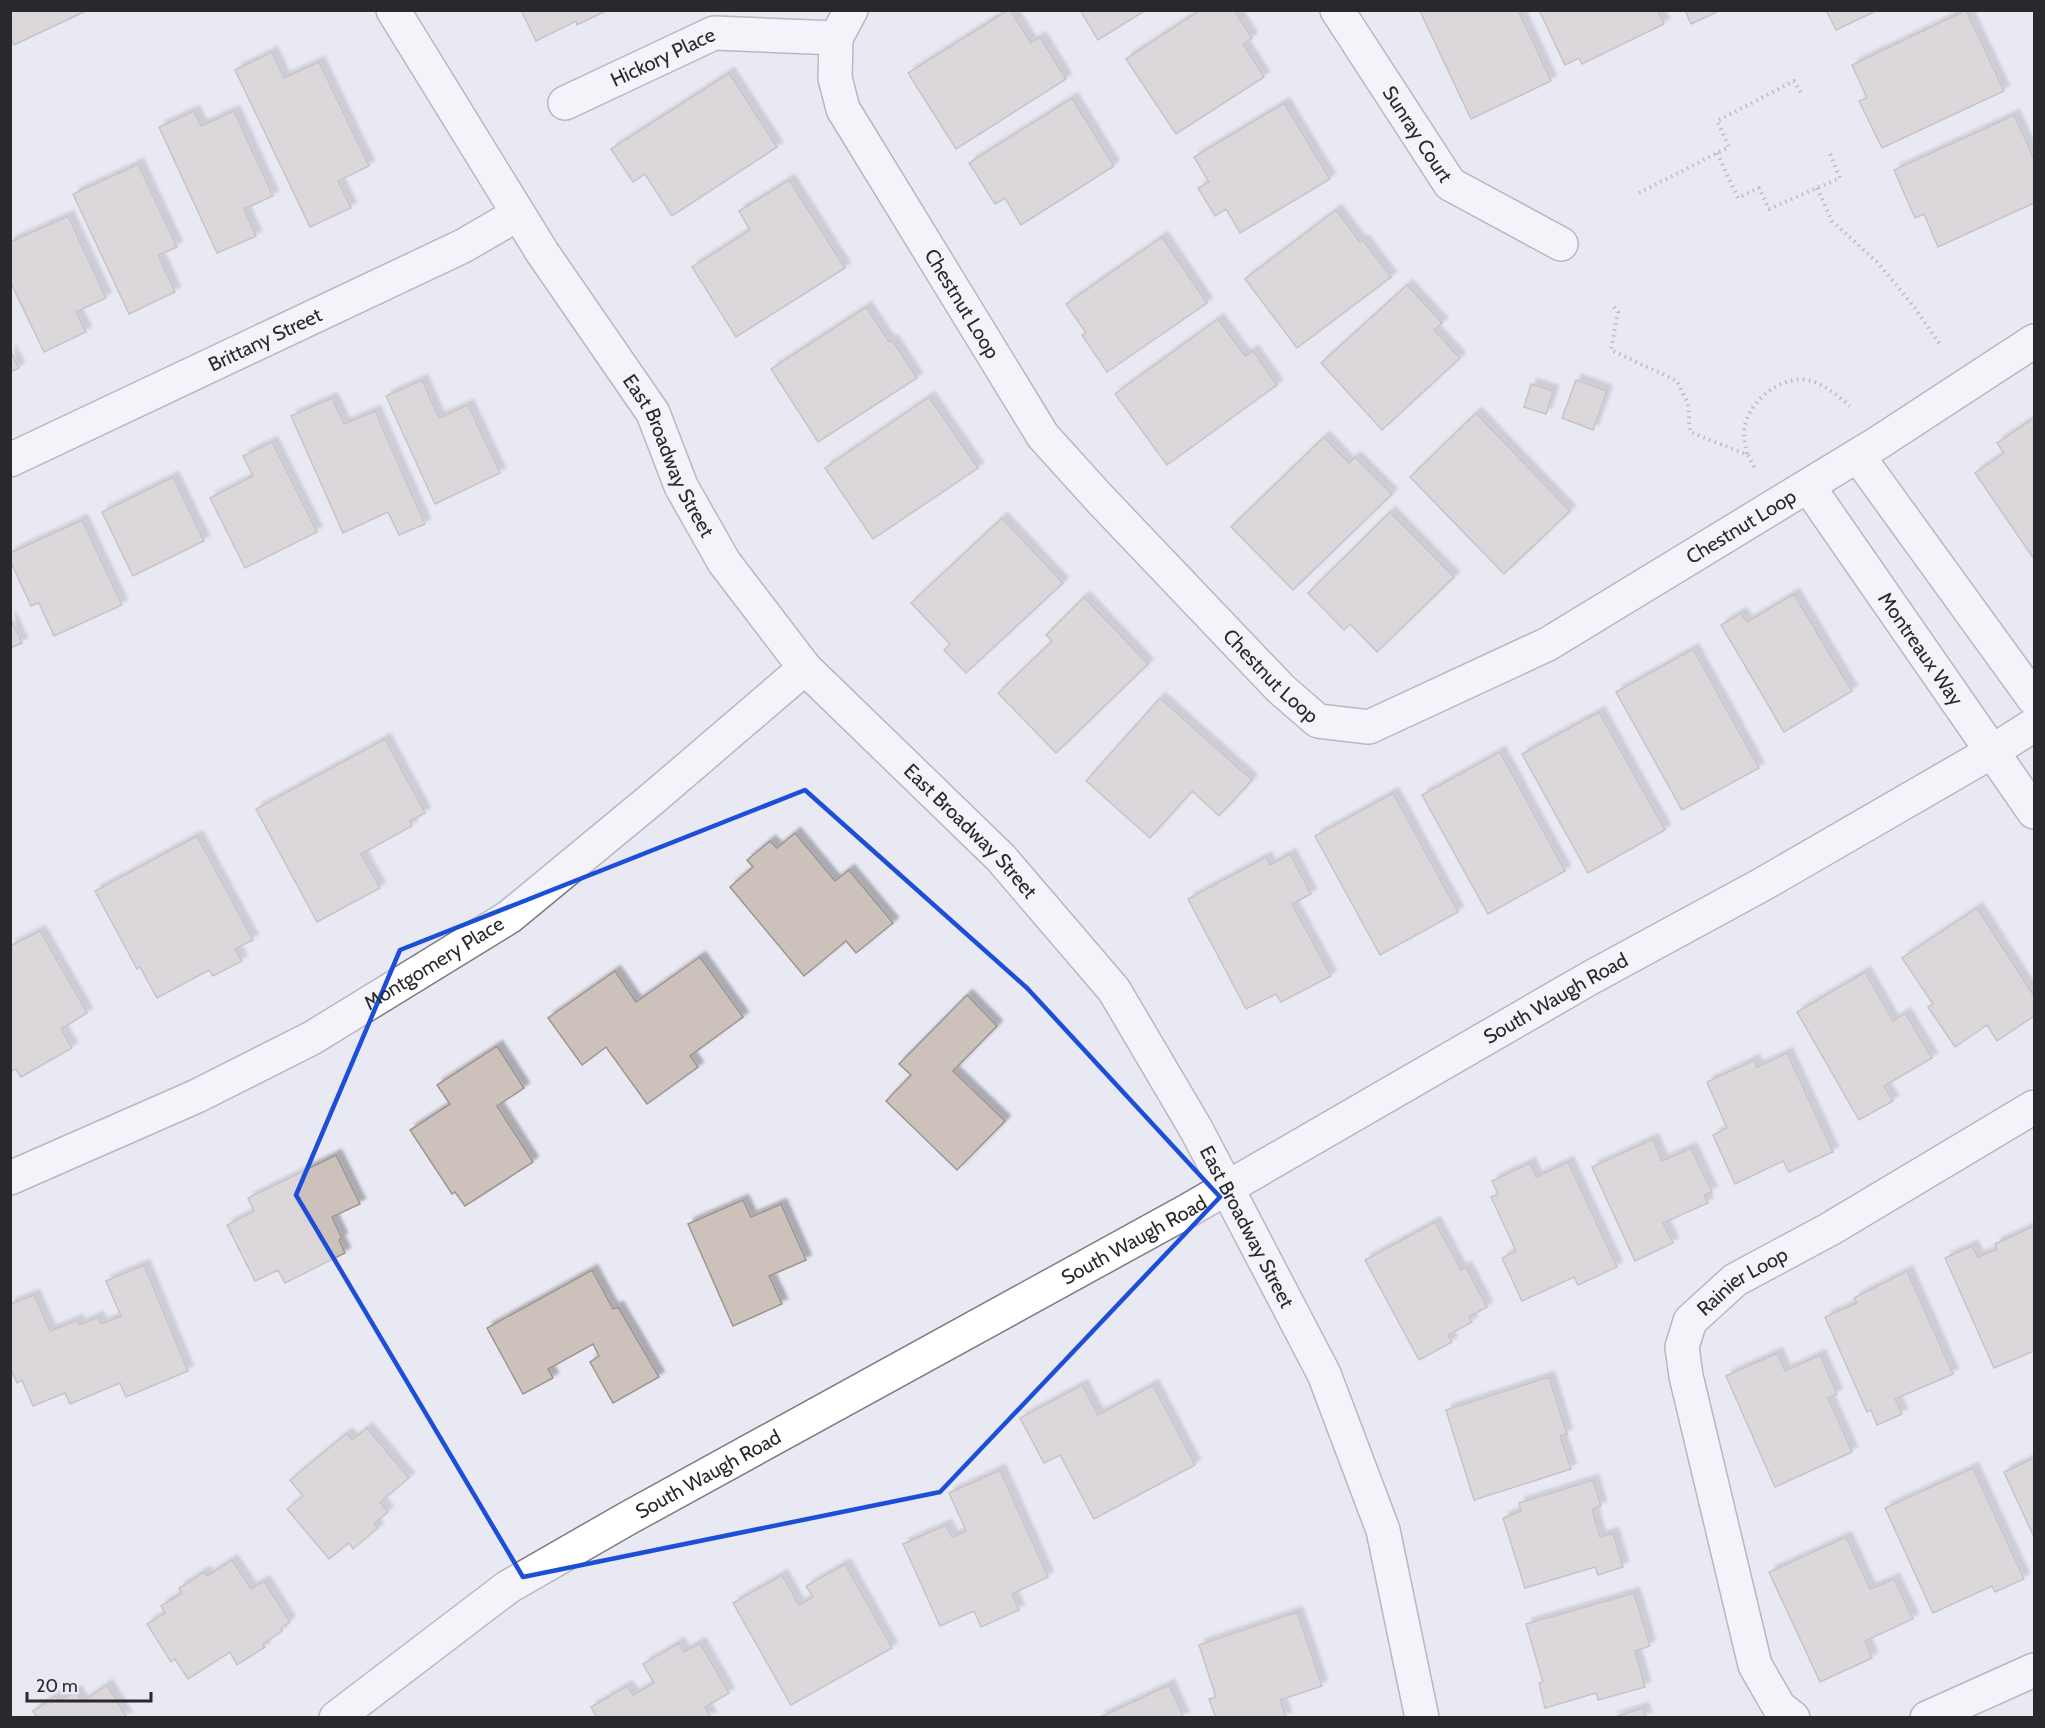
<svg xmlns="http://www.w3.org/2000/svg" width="2045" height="1728" font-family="Cabin,sans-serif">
  <defs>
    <filter id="shadow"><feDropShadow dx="5.5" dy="-5.5" stdDeviation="1.5" flood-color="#0004"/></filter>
  </defs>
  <rect width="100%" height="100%" fill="#e9e9f4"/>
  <g fill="#ccc1bb" stroke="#9f958f" stroke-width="1.5" filter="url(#shadow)">
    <polygon points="10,10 88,10 14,45 10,37"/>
    <polygon points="521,10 608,10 577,25 576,21 536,41"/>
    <polygon points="1008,10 1010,10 1031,43 1040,37 1066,79 956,149 908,73"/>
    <polygon points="1080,10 1146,10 1098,40"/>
    <polygon points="1200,10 1234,10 1252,38 1243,44 1264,77 1176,134 1126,59"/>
    <polygon points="1518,10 1551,81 1471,119 1420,11"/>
    <polygon points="1539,10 1657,10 1664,24 1582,64 1579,58 1565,65"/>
    <polygon points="1685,10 1721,10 1691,24"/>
    <polygon points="1826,10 1878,10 1836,30"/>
    <polygon points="1966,10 2004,91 1882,148 1859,101 1867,98 1852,65"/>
    <polygon points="272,52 284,78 319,62 369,166 338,181 351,208 310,227 235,70"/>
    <polygon points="729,73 777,147 672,216 645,174 633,182 611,149"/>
    <polygon points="1072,98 1114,166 1021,225 1005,198 995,204 969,163"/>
    <polygon points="1284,103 1330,179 1240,233 1226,209 1215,216 1198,188 1209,182 1194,157"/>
    <polygon points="194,111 201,126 234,111 273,196 244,209 256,236 217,253 159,127"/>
    <polygon points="2014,115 2034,159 2034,203 1938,247 1924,214 1915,218 1894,170"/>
    <polygon points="138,164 177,247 158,255 175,292 129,314 73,194"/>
    <polygon points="789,180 845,268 736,337 692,267 750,230 739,211"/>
    <polygon points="1336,210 1360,242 1363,240 1391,277 1297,348 1245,279"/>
    <polygon points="68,216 106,298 76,312 86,332 44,352 10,281 10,242"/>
    <polygon points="1162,237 1207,303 1107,372 1082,335 1086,333 1066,304"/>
    <polygon points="1407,285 1442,323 1434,330 1460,358 1382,430 1321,363"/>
    <polygon points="866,307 889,342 892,340 917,378 818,442 771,369"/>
    <polygon points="1218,319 1245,356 1253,351 1277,385 1167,465 1115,394"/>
    <polygon points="10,350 19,368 10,372"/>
    <polygon points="422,380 439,418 468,405 500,473 435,504 386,396"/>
    <polygon points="1576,380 1607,391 1593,430 1562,418"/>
    <polygon points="1531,384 1553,391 1546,414 1524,407"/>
    <polygon points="929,397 978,468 873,539 825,468"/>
    <polygon points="332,398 344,424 375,411 425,524 399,535 388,512 343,533 291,416"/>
    <polygon points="1476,413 1570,511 1504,574 1410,477"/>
    <polygon points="2034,418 2034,559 1975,473 2004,453 1997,443"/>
    <polygon points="1324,437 1349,463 1355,457 1392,494 1293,590 1231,527"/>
    <polygon points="272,442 317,532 245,568 210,498 253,476 243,456"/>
    <polygon points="173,477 204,541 133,576 102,512"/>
    <polygon points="1390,512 1454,577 1377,652 1350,624 1344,630 1308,593"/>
    <polygon points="1002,518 1063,583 966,673 944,650 950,644 911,603"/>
    <polygon points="82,520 122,605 54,636 39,603 31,606 10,560 10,553"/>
    <polygon points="1794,594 1852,691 1784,732 1721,625 1741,613 1747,622"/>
    <polygon points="1084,597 1148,664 1056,753 998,693 1052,641 1046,635"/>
    <polygon points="10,617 22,643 10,648"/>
    <polygon points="1693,649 1759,768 1682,810 1616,692"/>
    <polygon points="1160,698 1252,780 1219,816 1192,791 1150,838 1086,781"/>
    <polygon points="1599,712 1665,830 1588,873 1522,754"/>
    <polygon points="385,739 425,813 410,821 412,826 361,854 380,888 317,922 256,809"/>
    <polygon points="1500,752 1565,871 1488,914 1422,795"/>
    <polygon points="1393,793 1458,912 1380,955 1315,836"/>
    <polygon points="795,833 835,881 849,870 893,923 856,953 846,941 804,976 730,887 753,867 747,860 770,841 777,848"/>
    <polygon points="197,836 253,940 235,949 242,961 213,976 209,970 157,998 140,967 137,969 95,891"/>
    <polygon points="1290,854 1311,894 1292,904 1331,976 1281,1002 1276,994 1246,1009 1188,899 1266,857 1270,865"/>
    <polygon points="1977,908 2034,996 2034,1016 1997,1041 1987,1025 1955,1047 1928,1007 1933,1004 1902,958"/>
    <polygon points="40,931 87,1013 61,1029 72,1048 21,1077 16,1069 10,1072 10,946"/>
    <polygon points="700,957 743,1017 690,1056 698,1067 647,1104 606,1047 582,1065 548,1018 615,971 636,1002"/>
    <polygon points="1865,972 1893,1021 1905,1013 1932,1058 1884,1086 1893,1101 1859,1120 1797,1012"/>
    <polygon points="967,995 997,1026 953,1071 1005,1121 957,1170 886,1101 911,1075 899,1064"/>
    <polygon points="497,1046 524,1088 497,1106 533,1162 465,1206 455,1192 452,1194 410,1130 450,1104 437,1085"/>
    <polygon points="1787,1053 1833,1152 1789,1172 1783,1161 1735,1184 1713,1135 1727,1128 1707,1082 1754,1060 1757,1067"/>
    <polygon points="1653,1139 1662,1161 1691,1148 1712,1192 1704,1195 1708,1203 1663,1223 1673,1243 1635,1261 1592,1167"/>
    <polygon points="336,1155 360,1204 332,1217 342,1238 339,1240 345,1253 285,1283 278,1270 255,1281 227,1225 254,1211 248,1198"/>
    <polygon points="1568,1162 1617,1267 1578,1285 1574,1277 1522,1301 1502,1258 1516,1251 1491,1197 1498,1194 1492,1181 1530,1163 1536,1177"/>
    <polygon points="743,1200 751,1217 781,1204 806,1260 769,1276 782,1304 733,1326 688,1224"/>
    <polygon points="1435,1222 1461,1270 1466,1267 1487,1307 1469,1317 1472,1322 1448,1335 1452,1342 1419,1360 1365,1260"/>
    <polygon points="2034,1226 2034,1351 1994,1368 1945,1258 1972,1246 1978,1257 1997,1249 1995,1244"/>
    <polygon points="144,1265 188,1371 126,1397 120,1383 70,1404 65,1393 33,1406 22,1380 17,1383 10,1367 10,1304 34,1295 50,1331 77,1320 79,1325 98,1317 101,1324 121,1316 106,1281"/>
    <polygon points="592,1270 613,1309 618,1307 659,1377 613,1403 590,1362 599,1356 593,1344 548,1369 553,1378 523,1394 487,1328"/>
    <polygon points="1907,1271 1953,1374 1895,1399 1902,1414 1877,1425 1871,1410 1867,1412 1825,1317 1857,1303 1854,1298"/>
    <polygon points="1777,1353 1785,1371 1820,1355 1837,1394 1828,1398 1852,1452 1775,1487 1726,1376"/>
    <polygon points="1549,1377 1567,1434 1560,1436 1571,1469 1474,1500 1446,1410"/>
    <polygon points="1082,1385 1098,1415 1153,1385 1195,1465 1094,1519 1060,1455 1044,1463 1020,1418"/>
    <polygon points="367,1428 409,1478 380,1502 388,1512 374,1523 378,1528 353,1549 349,1543 329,1559 287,1509 303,1496 290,1480 347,1433 352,1440"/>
    <polygon points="2034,1458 2034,1537 2004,1472"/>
    <polygon points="1973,1468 2024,1579 1995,1592 1992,1586 1933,1613 1885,1508"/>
    <polygon points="1000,1470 1048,1577 1012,1594 1019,1610 981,1627 974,1611 940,1626 903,1544 946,1525 952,1537 966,1531 949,1493"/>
    <polygon points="1593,1480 1601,1506 1592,1509 1600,1537 1613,1533 1623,1567 1598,1575 1595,1567 1525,1588 1503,1518 1521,1511 1519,1503"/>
    <polygon points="1846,1537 1870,1589 1894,1579 1913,1619 1865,1641 1872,1658 1820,1682 1769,1572"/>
    <polygon points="232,1560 251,1589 264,1581 290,1622 281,1628 282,1631 263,1644 265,1647 237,1665 230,1652 188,1679 175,1659 171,1662 147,1624 165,1613 161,1606 182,1593 179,1588 204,1572 207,1576"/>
    <polygon points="845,1564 892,1648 791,1705 733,1603 782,1575 799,1605 813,1597 806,1586"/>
    <polygon points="1634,1593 1650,1646 1635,1651 1645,1687 1598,1700 1596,1693 1545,1708 1539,1683 1543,1682 1526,1624"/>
    <polygon points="1297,1612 1322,1686 1280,1700 1286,1718 1216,1718 1209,1699 1216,1697 1199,1645"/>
    <polygon points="679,1643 684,1652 700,1643 729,1693 705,1707 711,1718 597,1718 591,1707 627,1686 633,1695 654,1683 643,1664"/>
    <polygon points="107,1685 127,1718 34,1718 36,1716 33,1711 56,1696 60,1701 76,1691 82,1702"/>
    <polygon points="1169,1685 1184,1718 1098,1718"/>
    <polygon points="1643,1708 1646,1718 1611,1718"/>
  </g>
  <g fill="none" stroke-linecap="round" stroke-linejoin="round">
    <g stroke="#7c7b85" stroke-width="36">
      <g id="minor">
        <path id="s1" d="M393,10L542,252L653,413L681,486L724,562L805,668L1001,858L1114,990L1196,1129L1324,1374L1383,1530L1422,1718"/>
        <path id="s2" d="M851,10L836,38L835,78L843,109L1043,436L1100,499L1281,689L1318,721L1369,727L1548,644L1878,443L2034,341"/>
        <path id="s3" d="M1337,10L1450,184L1561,244"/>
        <path id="s4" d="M565,103L714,33L836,38"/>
        <polyline points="1858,456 2034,699"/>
        <path id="s5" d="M10,460L463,246L518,214"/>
        <path id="s6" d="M1808,486L2034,812"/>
        <path id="s7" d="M10,1178L197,1096L312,1038L509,917L652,799L805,668"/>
        <path id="s8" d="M336,1718L508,1587L630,1517L1187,1211L1590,978L1763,884L1993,751L2034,725"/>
        <path id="s9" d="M1793,1718L1779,1707L1755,1665L1686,1376L1682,1347L1690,1321L1735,1280L1830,1229L2034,1107"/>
        <polyline points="1927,1718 2034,1670"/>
      </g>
    </g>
    <g stroke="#84848b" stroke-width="4" stroke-dasharray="1.5 4.5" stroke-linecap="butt">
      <polyline points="1717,153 1738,198 1759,188 1769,209 1840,178 1830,154"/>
      <polyline points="1817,188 1832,221 1879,264 1915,308 1941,346"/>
      <polyline points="1639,193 1729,147 1717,121 1794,81 1801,93"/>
      <polyline points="1614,307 1618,312 1611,350 1677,381 1688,404 1690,432 1748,455 1756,470"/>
      <path d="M1747,454C1745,443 1742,433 1746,422C1753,397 1786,373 1811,381C1827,386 1838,396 1850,406"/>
    </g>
    <use href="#minor" stroke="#fff" stroke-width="33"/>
  </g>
  <path d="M0 0H2045V1728H0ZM805,790L1027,988L1220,1197L940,1492L523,1577L296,1195L400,950Z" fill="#e9e9f4" fill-opacity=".55" fill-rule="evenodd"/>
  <path fill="none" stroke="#1d4ed8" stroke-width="4.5" stroke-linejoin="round" d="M805,790L1027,988L1220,1197L940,1492L523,1577L296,1195L400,950Z"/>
  <g text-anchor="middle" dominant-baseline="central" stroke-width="6" stroke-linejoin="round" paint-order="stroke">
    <g font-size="20" fill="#29292d" stroke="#e9e9f4">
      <text stroke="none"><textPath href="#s4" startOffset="108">Hickory Place</textPath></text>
      <text stroke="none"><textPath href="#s3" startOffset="148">Sunray Court</textPath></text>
      <text stroke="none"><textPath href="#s2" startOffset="332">Chestnut Loop</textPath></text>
      <text stroke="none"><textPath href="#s5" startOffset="282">Brittany Street</textPath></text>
      <text stroke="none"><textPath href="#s1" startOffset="525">East Broadway Street</textPath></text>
      <text stroke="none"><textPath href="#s2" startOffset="1358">Chestnut Loop</textPath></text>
      <text stroke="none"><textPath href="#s6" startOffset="198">Montreaux Way</textPath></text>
      <text stroke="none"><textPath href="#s2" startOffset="818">Chestnut Loop</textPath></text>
      <text stroke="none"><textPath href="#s1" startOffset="1011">East Broadway Street</textPath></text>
      <text stroke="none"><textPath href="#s7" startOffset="476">Montgomery Place</textPath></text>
      <text stroke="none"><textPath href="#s8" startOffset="1418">South Waugh Road</textPath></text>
      <text stroke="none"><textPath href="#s1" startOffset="1497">East Broadway Street</textPath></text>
      <text stroke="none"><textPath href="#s8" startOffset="932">South Waugh Road</textPath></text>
      <text stroke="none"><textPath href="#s9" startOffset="486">Rainier Loop</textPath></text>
      <text stroke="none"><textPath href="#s8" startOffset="446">South Waugh Road</textPath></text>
    </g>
  </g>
  <rect width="2045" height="1728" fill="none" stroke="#29292d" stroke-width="24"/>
  <path d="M27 1692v9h124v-9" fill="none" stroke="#29292d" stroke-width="3"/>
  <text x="36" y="1692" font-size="18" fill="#29292d" stroke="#e9e9f4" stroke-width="4.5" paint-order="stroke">20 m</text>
</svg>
